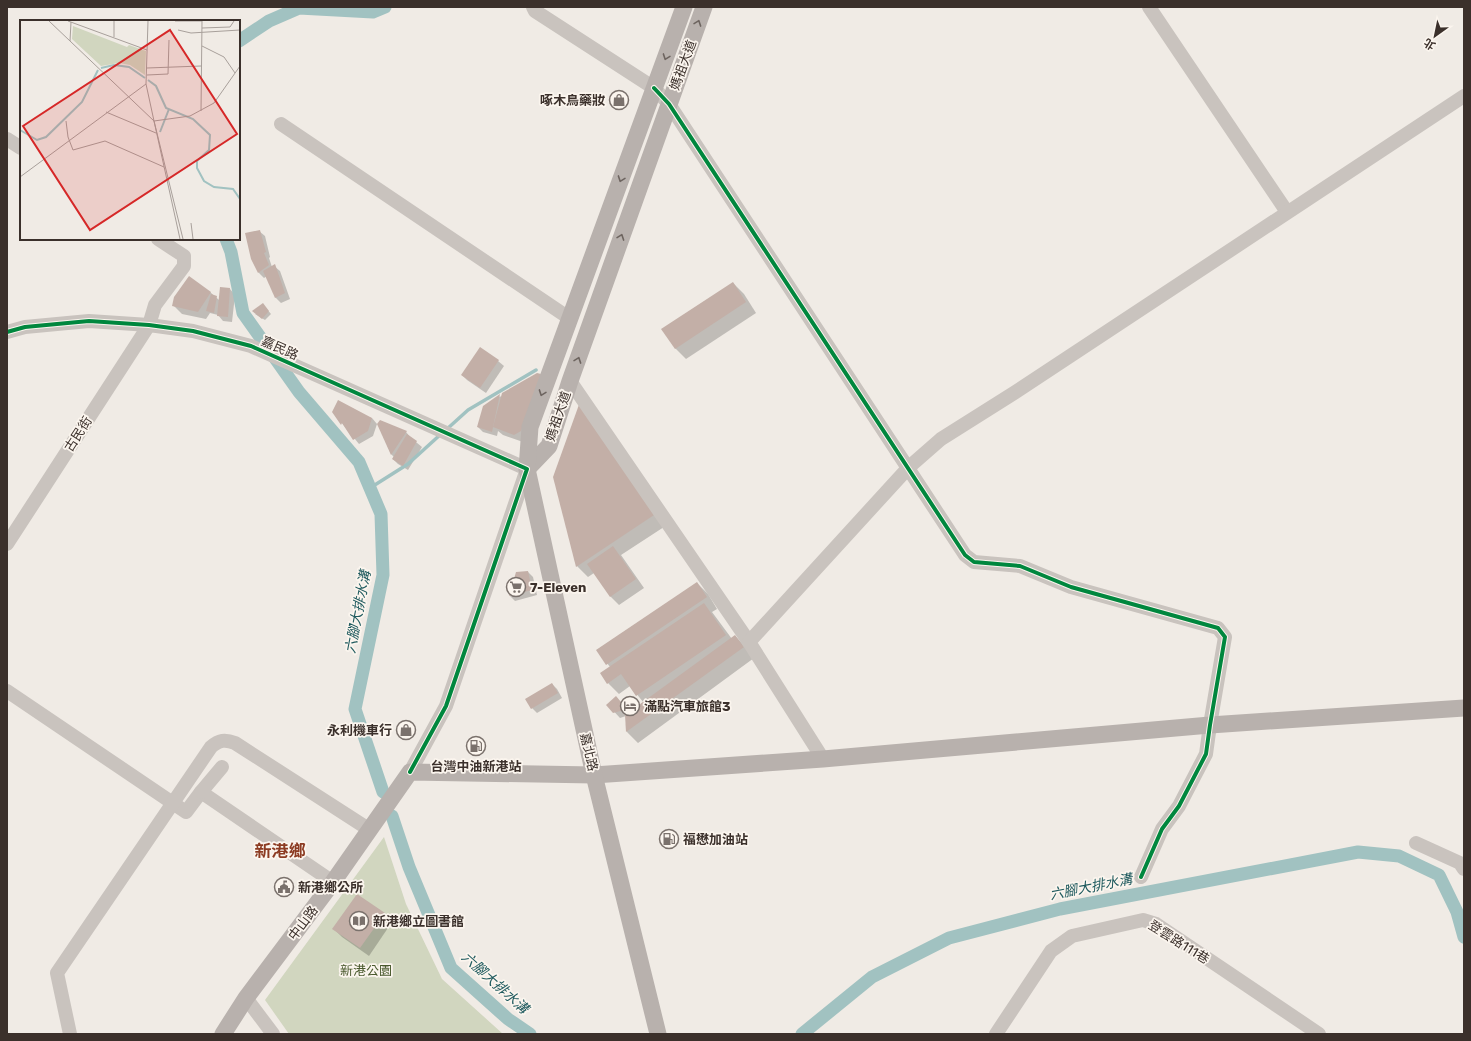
<svg xmlns="http://www.w3.org/2000/svg" width="1471" height="1041" font-family="Rubik,'Noto Sans TC',sans-serif">
  <rect width="100%" height="100%" fill="#f0ebe5"/>
  <polygon fill="#d1d6bf" points="384,837 406,904 442,979 503,1034 289,1034 265,1000"/>
  <g fill="#0003">
    <polygon points="259,231 265,236 270,257 269,258 272,267 274,266 280,271 290,299 281,303 276,298 267,276 264,278 259,273 252,259"/>
    <polygon points="733,283 744,294 756,313 686,359 675,348"/>
    <polygon points="230,289 235,295 232,322 223,321 218,315 210,313 206,319 182,314 174,306 210,292 219,300"/>
    <polygon points="265,307 271,314 265,320 255,314"/>
    <polygon points="498,361 504,366 486,393 467,380 462,375"/>
    <polygon points="540,375 523,442 503,435 498,431 497,436 483,432 478,427 500,396 502,398"/>
    <polygon points="333,412 372,418 377,424 373,436 359,444"/>
    <polygon points="591,412 667,525 621,555 644,588 619,605 611,597 594,573 588,577 577,566 554,477"/>
    <polygon points="381,421 406,432 411,438 422,447 408,470 398,464 393,459 394,457 391,454 378,424"/>
    <polygon points="528,572 533,577 537,595 515,601 510,596 517,573"/>
    <polygon points="697,583 708,594 717,609 712,612 732,639 735,636 746,647 754,658 638,743 627,732 626,716 620,718 608,705 616,697 630,713 644,703 630,686 619,694 608,683 610,667 597,650"/>
    <polygon points="552,684 557,689 562,698 537,713 532,708"/>
    <polygon points="384,914 392,922 369,956 342,937 334,929"/>
  </g>
  <g fill="none" stroke-linecap="round" stroke-linejoin="round">
    <g stroke="#a1c2c1" stroke-width="3.5">
      <polyline points="447,429 468,410 536,370"/>
      <polyline points="370,488 408,464 441,434"/>
    </g>
    <g stroke="#a1c2c1" stroke-width="13">
      <polyline points="239,41 269,21 299,8 373,12 385,7"/>
      <polyline points="226,239 231,252 243,313 299,392 359,462 381,514 383,575 355,709 383,792"/>
      <polyline points="392,816 409,867 451,968 508,1019 530,1034"/>
      <polyline points="802,1034 872,977 949,938 1060,909 1358,852 1399,856 1439,875 1457,912 1464,937"/>
    </g>
  </g>
  <g fill="#c3afa7">
    <polygon points="260,230 266,252 264,253 269,265 258,273 251,259 245,233"/>
    <polygon points="275,264 285,293 275,298 263,271"/>
    <polygon points="189,276 211,292 198,312 172,306 174,297"/>
    <polygon points="733,282 746,302 675,349 661,329"/>
    <polygon points="220,287 230,288 228,317 217,316"/>
    <polygon points="211,294 217,296 214,313 206,311"/>
    <polygon points="263,303 269,311 262,319 252,311"/>
    <polygon points="480,347 499,360 480,388 461,375"/>
    <polygon points="537,373 541,374 521,431 514,435 493,427 502,393"/>
    <polygon points="500,394 492,432 477,427 483,406"/>
    <polygon points="581,399 657,513 576,567 553,477"/>
    <polygon points="338,400 372,418 368,431 353,440 342,423 341,425 332,412"/>
    <polygon points="380,420 407,431 391,455 377,424"/>
    <polygon points="407,434 417,441 403,466 392,459"/>
    <polygon points="613,546 636,579 610,597 587,564"/>
    <polygon points="528,571 532,590 509,596 516,572"/>
    <polygon points="697,582 707,597 606,665 596,650"/>
    <polygon points="704,603 726,635 636,696 621,674 607,684 600,673"/>
    <polygon points="735,635 744,647 626,732 625,715"/>
    <polygon points="552,683 558,693 531,709 525,699"/>
    <polygon points="616,696 626,708 624,710 613,713 606,705"/>
    <polygon points="357,894 385,913 360,948 332,929"/>
  </g>
  <g fill="none" stroke-linecap="round" stroke-linejoin="round">
    <g stroke="#c9c3be" stroke-width="14">
      <polyline points="533,7 535,11 654,88 669,104 965,555 974,562 1020,566 1071,587 1218,628 1225,637 1210,725 1206,754 1179,806 1162,829 1141,877"/>
      <polyline points="1149,7 1287,212"/>
      <polyline points="281,124 569,318"/>
      <polyline points="7,139 21,148"/>
      <polyline points="7,332 25,327 89,321 149,325 193,331 251,346 527,469 446,706 410,772"/>
      <polyline points="570,381 749,642 823,759"/>
      <polyline points="7,544 149,325 155,305 184,266 184,256 158,239"/>
      <polyline points="749,642 909,467 941,439 1014,393 1464,96"/>
      <polyline points="7,691 186,812 201,792 333,882"/>
      <polyline points="201,792 222,767"/>
      <polyline points="1416,843 1460,863 1464,869"/>
      <polyline points="246,998 273,1034"/>
      <path d="M70,1034L57,973L211,747C219,740 225,739 235,743L370,830"/>
      <polyline points="996,1034 1051,951 1072,936 1143,920 1156,924 1319,1034"/>
    </g>
    <g stroke="#b8b1ad" stroke-width="17">
      <polyline points="527,469 549,446 570,381 704,7"/>
      <polyline points="223,1034 246,998 333,882 410,772 594,775 823,759 1210,725 1464,708"/>
      <polyline points="658,1034 594,775 527,469 530,427 684,7"/>
    </g>
    <g stroke="#fbf5ee" stroke-width="6">
      <g id="cycleway">
        <polyline points="654,88 669,104 965,555 974,562 1020,566 1071,587 1218,628 1225,637 1210,725 1206,754 1179,806 1162,829 1141,877"/>
        <polyline points="7,332 25,327 89,321 149,325 193,331 251,346 527,469 446,706 410,772"/>
      </g>
    </g>
    <use href="#cycleway" stroke="#00873e" stroke-width="4"/>
  </g>
  <defs><path id="oneway-chevron" d="M-2-3.5L2.5 0L-2 3.5" fill="none" stroke-width="1.6" stroke-linecap="round" stroke-linejoin="round"/></defs>
  <g stroke="#6d645f">
    <use href="#oneway-chevron" transform="translate(698 23) rotate(-70)"/>
    <use href="#oneway-chevron" transform="translate(666 57) rotate(110)"/>
    <use href="#oneway-chevron" transform="translate(621 179) rotate(110)"/>
    <use href="#oneway-chevron" transform="translate(621 237) rotate(-70)"/>
    <use href="#oneway-chevron" transform="translate(578 360) rotate(-70)"/>
    <use href="#oneway-chevron" transform="translate(542 393) rotate(110)"/>
  </g>
  <defs>
    <g id="shop-ring" transform="scale(1)"><circle r="9.5" fill="#fbf5ee" stroke="#7a716c" stroke-width="1.5"/><path d="M-5-2.5h2.3a2.7 3.5 0 0 1 5.4 0H5L5.5 6h-11ZM-1.5-2.5h3a1.5 2.3 0 0 0-3 0Z" fill="#7a716c"/></g>
    <g id="supermarket-ring" transform="scale(1)"><circle r="9.5" fill="#fbf5ee" stroke="#7a716c" stroke-width="1.5"/><path d="M-6-5.5h2.5l.6 2H6L4.5 2H-2.5L-4.4-4H-6ZM-1.5 3.2a1.3 1.3 0 1 0 .1 0ZM3 3.2a1.3 1.3 0 1 0 .1 0Z" fill="#7a716c"/></g>
    <g id="hotel-ring" transform="scale(1)"><circle r="9.5" fill="#fbf5ee" stroke="#7a716c" stroke-width="1.5"/><path d="M-6-4.5h1.5V1H6V5H4.5V3h-9V5H-6ZM-4 0a1.8 1.8 0 1 1 3.6 0ZM.5 0V-2.5h3Q6-2.5 6 0Z" fill="#7a716c"/></g>
    <g id="fuel-ring" transform="scale(1)"><circle r="9.5" fill="#fbf5ee" stroke="#7a716c" stroke-width="1.5"/><path d="M-5.5-6h7V0h2V4h1.3V-2.5L3-4.5l.8-.8L6-3V5H2.5V1h-1V6h-7ZM-4.2-4.7v3.2H.2V-4.7Z" fill="#7a716c"/></g>
    <g id="civic-ring" transform="scale(1)"><circle r="9.5" fill="#fbf5ee" stroke="#7a716c" stroke-width="1.5"/><path d="M-.6-6.5H3V-4.5H.6V-3L4-1V1h2V6H-6V1h2V-1L-.6-3ZM-1.2 2.5V6h2.4V2.5Z" fill="#7a716c"/></g>
    <g id="library-ring" transform="scale(1)"><circle r="9.5" fill="#fbf5ee" stroke="#7a716c" stroke-width="1.5"/><path d="M-6-4Q-3-5.5-.7-3.5V5Q-3 3-6 4ZM6-4Q3-5.5 .7-3.5V5Q3 3 6 4Z" fill="#7a716c"/></g>
  </defs>
  <g fill-rule="evenodd">
    <use href="#shop-ring" x="619" y="100"/>
    <use href="#supermarket-ring" x="516" y="587"/>
    <use href="#hotel-ring" x="630" y="706"/>
    <use href="#shop-ring" x="406" y="730"/>
    <use href="#fuel-ring" x="476" y="746"/>
    <use href="#fuel-ring" x="669" y="839"/>
    <use href="#civic-ring" x="284" y="887"/>
    <use href="#library-ring" x="359" y="921"/>
  </g>
  <g text-anchor="middle" dominant-baseline="central" stroke-width="3.5" stroke-linejoin="round" paint-order="stroke">
    <g font-size="13" fill="#3b302b" stroke="#fbf5ee">
      <text transform="translate(683 65) rotate(-70)">媽祖大道</text>
      <text transform="translate(280 348) rotate(24)">嘉民路</text>
      <text transform="translate(558 416) rotate(-71)">媽祖大道</text>
      <text transform="translate(78 434) rotate(-57)">古民街</text>
      <text transform="translate(589 752) rotate(77)">嘉北路</text>
      <text transform="translate(303 923) rotate(-53)">中山路</text>
      <text transform="translate(1179 942) rotate(32)">登雲路111巷</text>
    </g>
    <g font-size="13" font-weight="bold" fill="#3b302b" stroke="#fbf5ee" text-anchor="start">
      <text x="605" y="100" text-anchor="end">啄木鳥藥妝</text>
      <text x="530" y="587">7-Eleven</text>
      <text x="644" y="706">滿點汽車旅館3</text>
      <text x="392" y="730" text-anchor="end">永利機車行</text>
      <text x="476" y="766" text-anchor="middle">台灣中油新港站</text>
      <text x="683" y="839">福懋加油站</text>
      <text x="298" y="887">新港鄉公所</text>
      <text x="373" y="921">新港鄉立圖書館</text>
    </g>
    <g font-size="13" fill="#4a5a2e" stroke="#fbf5ee">
      <text x="366" y="970">新港公園</text>
    </g>
    <g font-size="14" font-style="italic" fill="#1f5a5e" stroke="#fbf5ee">
      <text transform="translate(358 612) rotate(-79)">六腳大排水溝</text>
      <text transform="translate(1091 887) rotate(-11)">六腳大排水溝</text>
      <text transform="translate(495 983) rotate(42)">六腳大排水溝</text>
    </g>
    <g font-size="17" font-weight="bold" fill="#8c3b22" stroke="#fbf5ee">
      <text x="280" y="851">新港鄉</text>
    </g>
  </g>
  <g transform="translate(20 20)">
    <rect width="220" height="220" fill="#f0ebe5"/>
    <path d="M53,6L107,27L109,25L126,31L125,55L110,45L99,43L81,46L52,19Z" fill="#d1d6bf"/>
    <path fill="none" stroke="#a1c2c1" stroke-width="2" d="M81,48L94,45L109,47L125,58M128,60L136,66L146,88L173,99L190,115L189,130L177,141V148L184,161L194,167L213,169L220,179M0,110L17,120L26,117L62,82L78,50M140,112L149,89"/>
    <path fill="none" stroke="#a8a09b" stroke-width="1" d="M29,1L134,101L163,219M48,1L127,30M155,1H182M182,8L210,7L214,1M158,10L171,13L220,10M94,17V1M50,21L51,2M182,26L204,37L215,53M127,48L181,46M127,55L148,54L149,20M126,64L134,101L170,96L194,83L220,46M181,91L182,1M86,92L136,113M46,101L48,117L53,130L85,121L144,147M134,101L160,219M0,157L126,64L128,1M171,203L173,219"/>
    <path fill="#d62828" fill-opacity="0.15" stroke="#d62828" stroke-width="2" d="M150,10L217,114L70,210L3,106Z"/>
    <rect width="220" height="220" fill="none" stroke="#3b302b" stroke-width="2"/>
  </g>
  <rect width="1471" height="1041" fill="none" stroke="#3b302b" stroke-width="16"/>
  <g transform="translate(1435 36) rotate(213)" stroke="#fbf5ee" stroke-width="3" paint-order="stroke">
  <path d="M0-3L7 15L0 10L-7 15Z" fill="#3b302b"/>
  <text y="-6" font-size="11" font-weight="bold" text-anchor="middle" fill="#3b302b">北</text>
  </g>
</svg>
